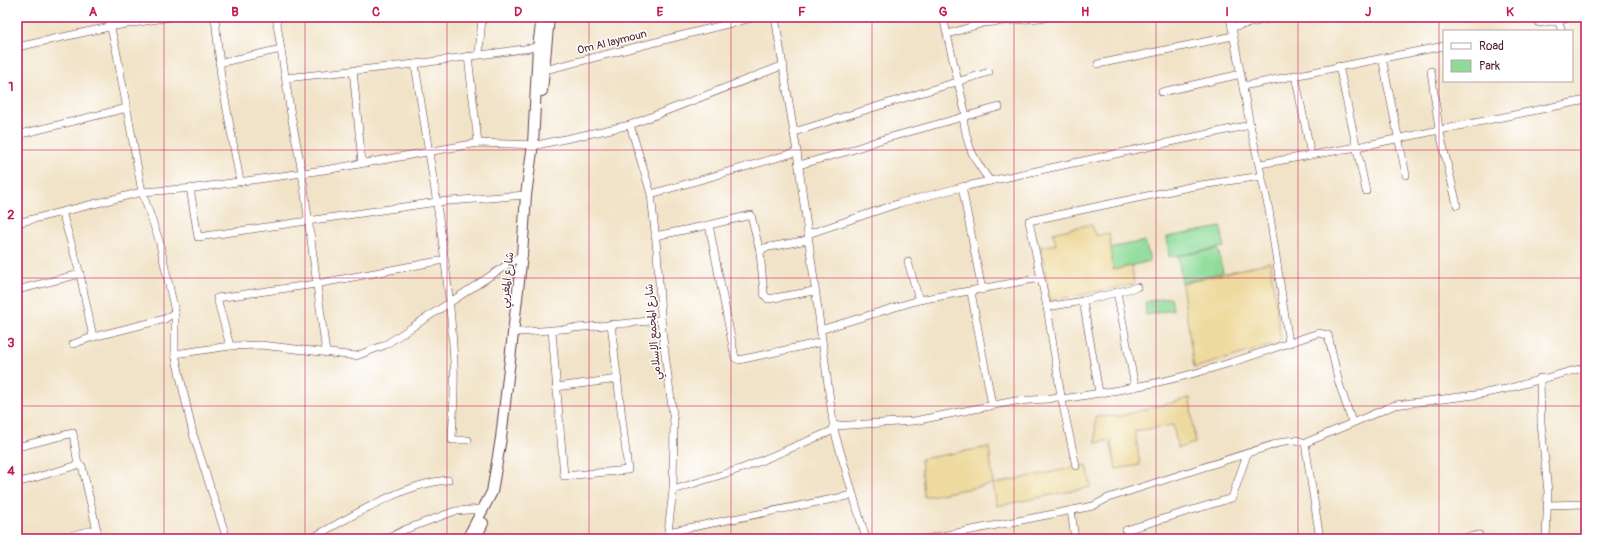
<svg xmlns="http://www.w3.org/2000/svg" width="1603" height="556" font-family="Pangolin,'Playpen Sans Arabic',sans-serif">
  <rect width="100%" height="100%" fill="#fff"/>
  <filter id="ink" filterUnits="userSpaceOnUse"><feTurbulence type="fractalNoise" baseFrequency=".025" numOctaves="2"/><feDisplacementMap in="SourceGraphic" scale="8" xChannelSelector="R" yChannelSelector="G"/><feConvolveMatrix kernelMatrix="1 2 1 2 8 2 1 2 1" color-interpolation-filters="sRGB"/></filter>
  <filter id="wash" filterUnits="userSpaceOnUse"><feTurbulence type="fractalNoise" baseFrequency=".012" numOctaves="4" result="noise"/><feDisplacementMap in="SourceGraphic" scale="16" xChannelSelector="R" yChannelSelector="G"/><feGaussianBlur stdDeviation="0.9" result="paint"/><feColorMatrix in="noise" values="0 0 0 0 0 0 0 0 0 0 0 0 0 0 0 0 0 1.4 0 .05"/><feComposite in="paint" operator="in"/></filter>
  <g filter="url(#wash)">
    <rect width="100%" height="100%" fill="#f1e3c7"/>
    <g fill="#8edb99" stroke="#6c7d62">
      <polygon points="1221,227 1224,247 1169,257 1167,237"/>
      <polygon points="1145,241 1150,261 1113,270 1109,248"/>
      <polygon points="1218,249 1223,272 1182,283 1178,256"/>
      <polygon points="1171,297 1173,310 1146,315 1145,302"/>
    </g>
    <g fill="#eeda9e" stroke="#9c7c64">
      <polygon points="1091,224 1096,236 1109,233 1113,270 1132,266 1134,284 1050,301 1041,247 1056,244 1053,233"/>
      <polygon points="1270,262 1281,341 1276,344 1194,368 1182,284"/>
      <polygon points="1190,398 1195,443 1178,448 1173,425 1135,431 1140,465 1116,469 1110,440 1096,443 1095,417 1120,416"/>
      <polygon points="989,447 993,484 1087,465 1091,487 997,506 993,484 924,497 921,459"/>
    </g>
  </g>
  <g filter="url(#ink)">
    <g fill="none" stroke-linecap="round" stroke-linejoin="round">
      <g stroke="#633c42" stroke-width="8">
        <g id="street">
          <polyline points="108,17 116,49 142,192 159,240 175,312 175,354 193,434 227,539"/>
          <polyline points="215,17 221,77 240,181"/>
          <polyline points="276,17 291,115 302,172 326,353"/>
          <polyline points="775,17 797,152 834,430 866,539"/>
          <polyline points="943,17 966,116"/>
          <polyline points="1230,17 1250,125 1269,210 1289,343"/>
          <polyline points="1537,17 1539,23 1552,21 1559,23 1562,31"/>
          <polyline points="1554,21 1574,17"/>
          <polyline points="1232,27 1278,17"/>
          <polyline points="948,34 983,23 1050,17"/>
          <polyline points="17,47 109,27 170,17"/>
          <polyline points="479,54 482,17"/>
          <polyline points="468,56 478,143"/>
          <polyline points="1382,58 1406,175"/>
          <polyline points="219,63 281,49"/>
          <path d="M415,64C430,163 449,262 454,362C455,388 453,414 452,440H468"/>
          <polyline points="1098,64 1233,36"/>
          <polyline points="1339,66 1366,191"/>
          <polyline points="353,70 362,163"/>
          <polyline points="545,70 755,17"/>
          <polyline points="1431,71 1439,129 1457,205"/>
          <polyline points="1295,75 1311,155"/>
          <polyline points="286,78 415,64 538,47"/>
          <polyline points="1243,86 1444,46"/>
          <polyline points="1162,92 1241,74"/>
          <path d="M963,117C967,146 972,157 990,181"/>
          <polyline points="630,125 651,194 657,251 662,331 674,423 673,490 668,532 669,539"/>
          <polyline points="794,132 989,72"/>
          <polyline points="17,135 127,108"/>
          <polyline points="1260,164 1357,147 1586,100"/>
          <polyline points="799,165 849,151 880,140 999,107"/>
          <polyline points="962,187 1250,125"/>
          <polyline points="190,188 198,237 437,202 526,195"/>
          <polyline points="651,194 797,152"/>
          <polyline points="62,212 80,274 93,337"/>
          <polyline points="17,223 142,192 195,188 331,169 478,143 537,145 630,125 784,65"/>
          <polyline points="709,225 751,215 760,252"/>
          <polyline points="808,234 900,203 962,187 982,290"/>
          <polyline points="655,236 709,225 735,358 739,360 822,342"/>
          <polyline points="808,240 764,248 760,252 764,294 768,299 814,291"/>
          <polyline points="908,262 919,300"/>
          <polyline points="17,290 80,274"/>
          <polyline points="971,292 992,405"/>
          <polyline points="1117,292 1135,387"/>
          <polyline points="1083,301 1099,392"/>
          <polyline points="1047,307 1083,301 1137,287"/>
          <polyline points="820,330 919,300 1040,278"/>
          <polyline points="552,331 564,476 628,470 611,324"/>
          <path d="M519,332C566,330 614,324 661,320"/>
          <polyline points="73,344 93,337 165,319 175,312"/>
          <polyline points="230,346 217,298 316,284 444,260"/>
          <polyline points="175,354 230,346 261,345 356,356 385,345 522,255"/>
          <polyline points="1540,378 1541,423 1548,492 1546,539"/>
          <polyline points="556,387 618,379"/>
          <polyline points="1061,396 1047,307 1029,221 1194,186 1262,176"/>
          <path d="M1062,399C1086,395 1110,392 1134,387C1197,376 1258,354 1318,333L1328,335L1339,383L1352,422"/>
          <polyline points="834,426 914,421 1015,401 1048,399 1061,396 1076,466"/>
          <polyline points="17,447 73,433 78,465"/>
          <polyline points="17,483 78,465 82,466 99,539"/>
          <polyline points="673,490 746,467 834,430"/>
          <polyline points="1547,505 1586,504"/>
          <polyline points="1071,510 1075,539"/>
          <polyline points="1126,530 1232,498 1247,454"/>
          <polyline points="668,532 853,495"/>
          <polyline points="58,539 97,529"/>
          <polyline points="89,539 98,537"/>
          <path d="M310,539C349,518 404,483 448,480"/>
          <polyline points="387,539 404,530 455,511 482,509"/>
          <polyline points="926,539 1093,506 1108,498 1285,441 1297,440 1305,443"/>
          <polyline points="1320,539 1305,443 1395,405 1475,395 1506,389 1586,367"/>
          <polyline points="1460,539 1479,535 1480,539"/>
        </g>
      </g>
      <g stroke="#633c42" stroke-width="12">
        <g id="secondary">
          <polyline points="542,91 549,17"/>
          <polyline points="467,539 492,492 501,438 522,255 526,195 533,144 538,47 542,17"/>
          <polyline points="475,539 483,523"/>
        </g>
      </g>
      <use href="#street" stroke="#fff" stroke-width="7"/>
      <use href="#secondary" stroke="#fff" stroke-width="10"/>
    </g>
  </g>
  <path fill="none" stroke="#c2185b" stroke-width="1" stroke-opacity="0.55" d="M164,17V539M305,17V539M447,17V539M589,17V539M731,17V539M872,17V539M1014,17V539M1156,17V539M1298,17V539M1439,17V539M17,150H1586M17,278H1586M17,406H1586"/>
  <g text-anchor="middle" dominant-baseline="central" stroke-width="3" stroke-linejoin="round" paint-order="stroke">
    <g font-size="11" fill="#4a1f2b" stroke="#fff">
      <text transform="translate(612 42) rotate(-14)">Om Al laymoun</text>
      <text transform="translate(507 280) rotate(-84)">شارع المغربي</text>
      <text transform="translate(653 332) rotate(-95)">شارع المجمع الإسلامي</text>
    </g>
  </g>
  <rect width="1603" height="556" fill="none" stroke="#fff" stroke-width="44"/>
  <rect x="1443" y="30" width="130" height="52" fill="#ffffff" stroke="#b7a5aa"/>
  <rect x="1451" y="43" width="20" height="6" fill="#ffffff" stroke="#b7a5aa"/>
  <text x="1479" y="50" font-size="12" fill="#4a1f2b">Road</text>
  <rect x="1451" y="60" width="20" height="12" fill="#8edb99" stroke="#b7a5aa"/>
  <text x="1479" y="70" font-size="12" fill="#4a1f2b">Park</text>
  <rect x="22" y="22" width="1559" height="512" fill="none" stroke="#c2185b" stroke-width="1.5"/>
  <g font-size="13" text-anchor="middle" font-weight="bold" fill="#c2185b">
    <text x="93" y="16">A</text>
    <text x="235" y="16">B</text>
    <text x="376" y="16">C</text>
    <text x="518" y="16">D</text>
    <text x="660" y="16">E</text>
    <text x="802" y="16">F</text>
    <text x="943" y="16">G</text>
    <text x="1085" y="16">H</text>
    <text x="1227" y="16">I</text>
    <text x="1368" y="16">J</text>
    <text x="1510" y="16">K</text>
    <text x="11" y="91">1</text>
    <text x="11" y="219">2</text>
    <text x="11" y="347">3</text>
    <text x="11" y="475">4</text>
  </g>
</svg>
